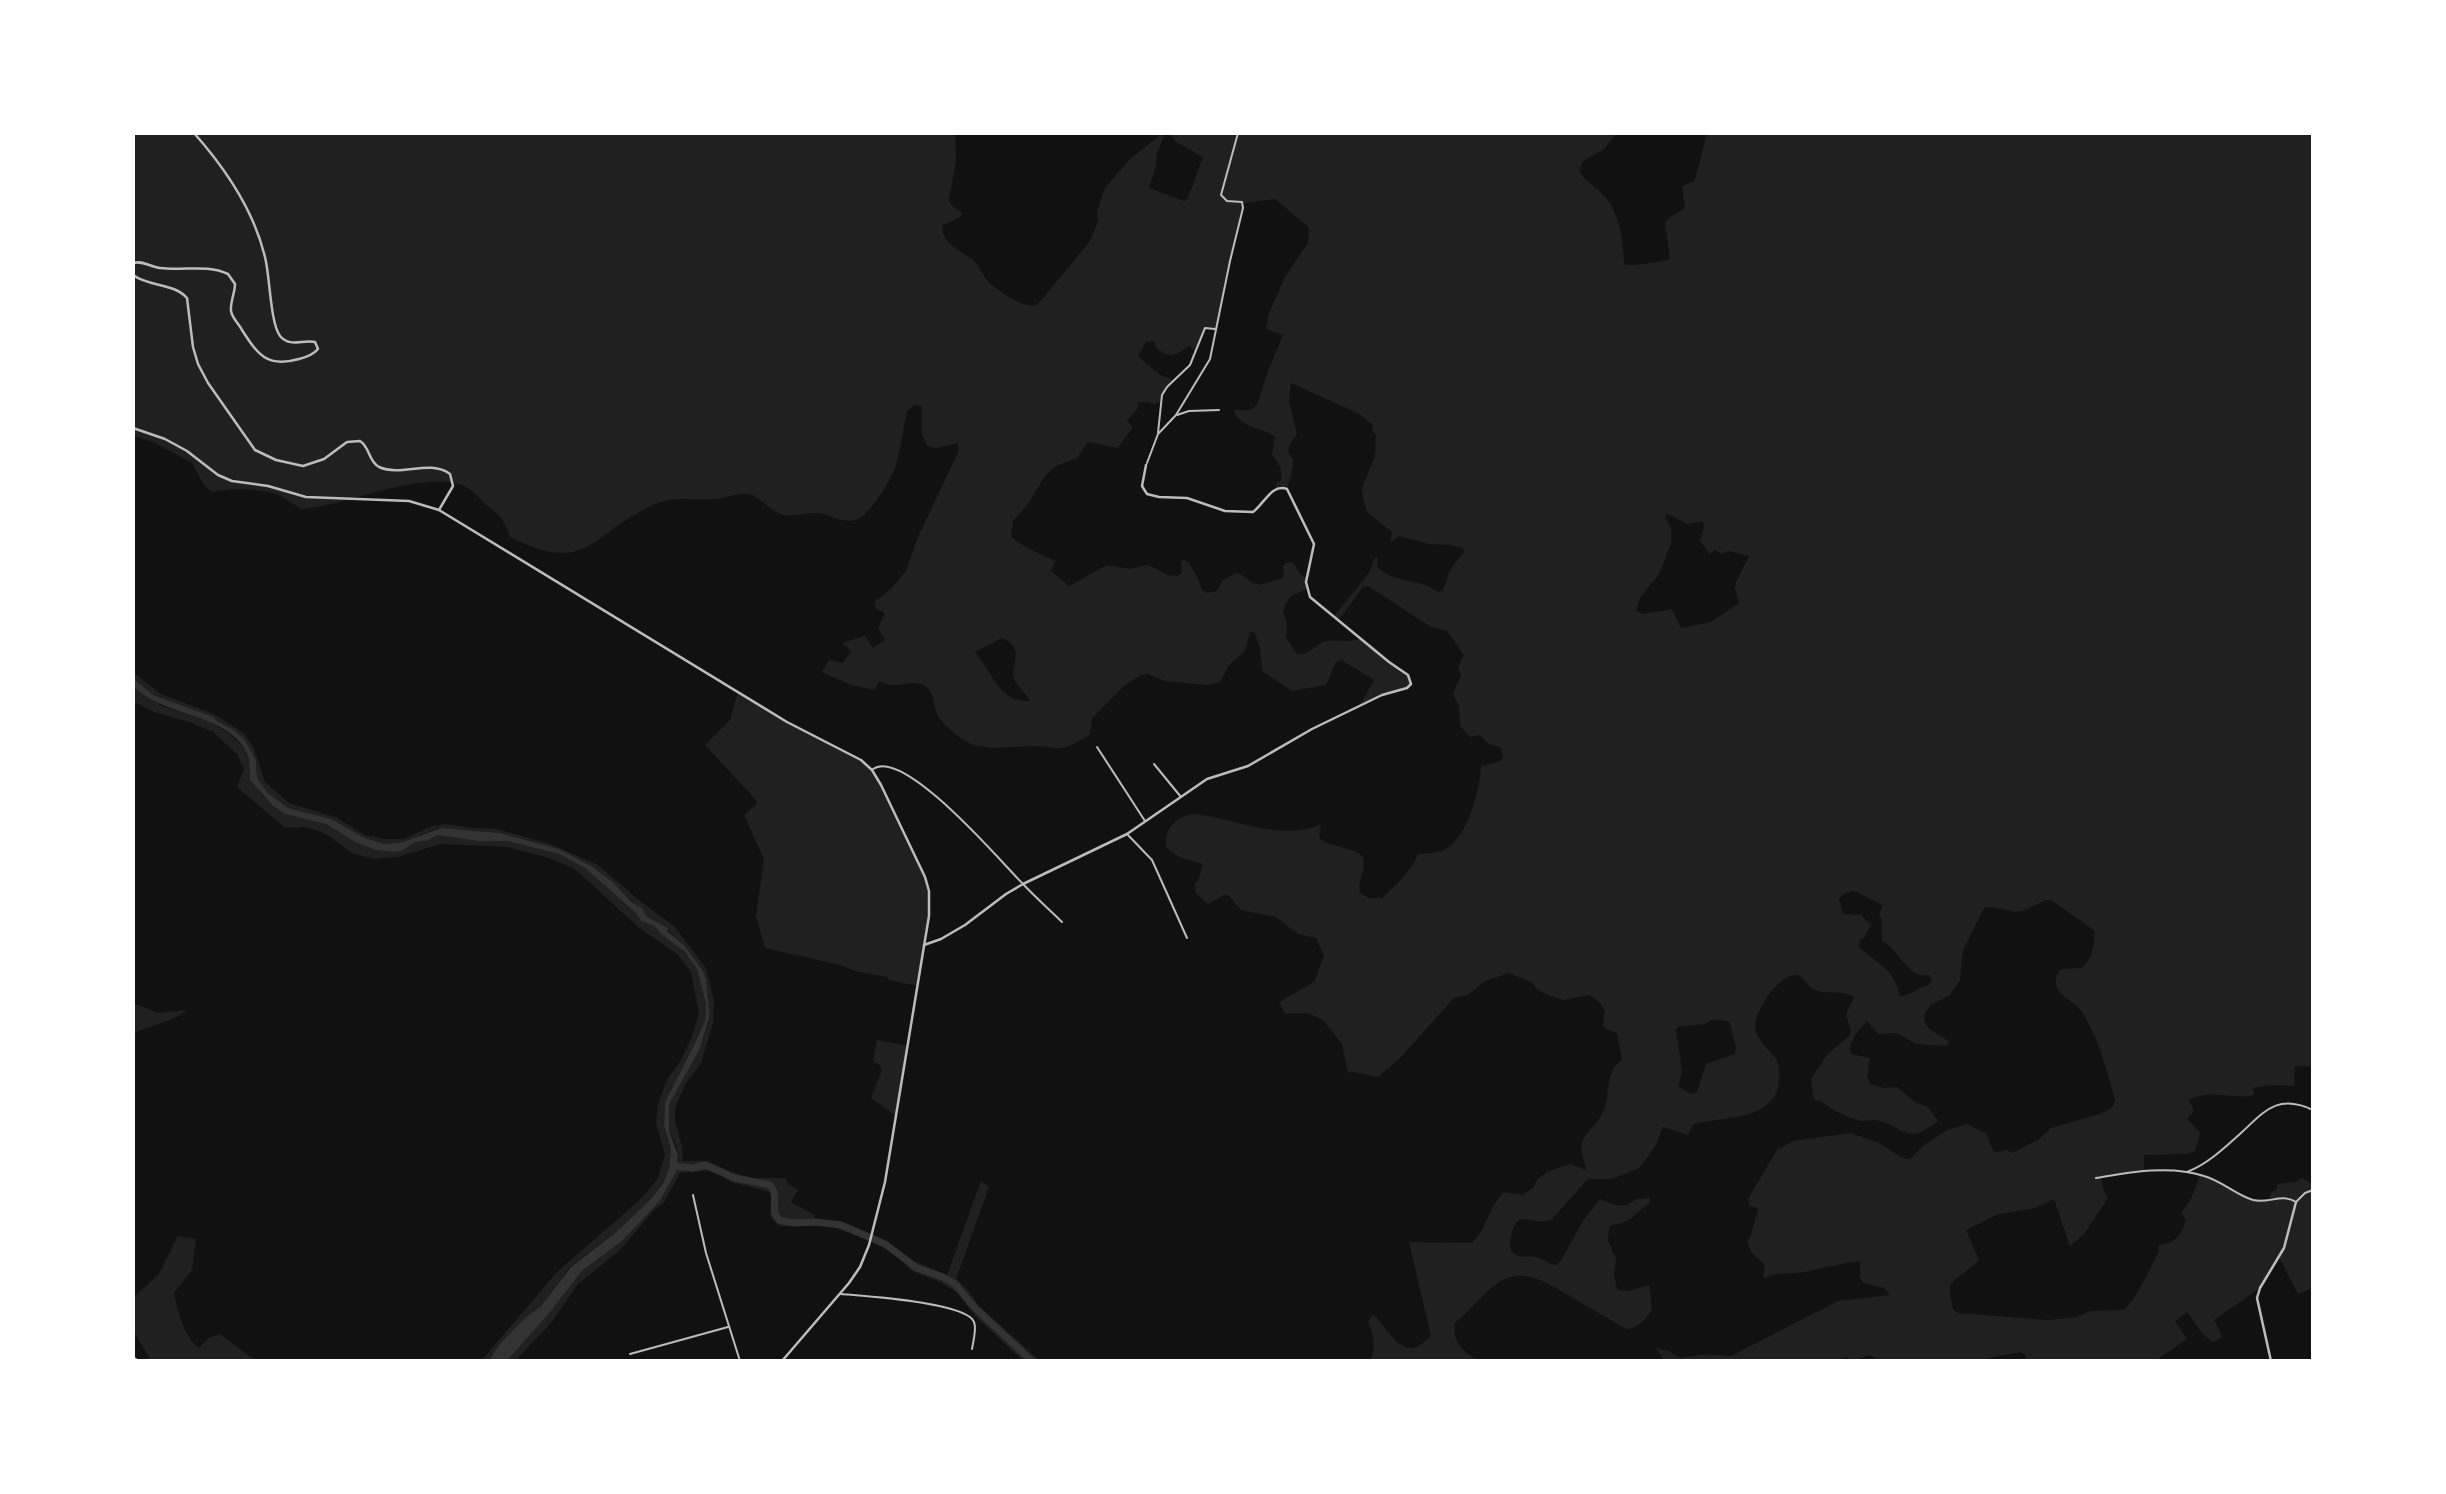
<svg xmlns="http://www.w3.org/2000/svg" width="2446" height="1494" font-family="Commissioner,sans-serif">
  <rect width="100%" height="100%" fill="#111"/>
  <g fill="#202020" fill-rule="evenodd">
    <path d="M133,133H955L956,160L949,200L952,206L963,213L959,218L943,225C940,244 962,250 974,261C979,266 982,273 986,279C993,288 1024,309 1035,305C1039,304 1040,301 1043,298L1090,241L1098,221L1097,211L1105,188L1129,160L1160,135L1164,136L1157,153L1156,166L1149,188L1184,201L1187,200L1203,157L1176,142L1170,133H1617L1604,149L1583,161L1579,171C1586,182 1595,186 1603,195C1620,211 1623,242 1624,264C1630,267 1661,262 1670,259L1665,223L1670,217L1685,208L1682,186L1694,181L1696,176L1707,133H2313V1067L2295,1066L2294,1086L2271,1085L2253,1088L2254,1095C2230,1100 2212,1088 2189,1100L2194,1111L2187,1118L2200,1133L2195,1151L2186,1154L2144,1155V1171L2101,1177L2104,1191L2108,1198L2084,1234L2070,1246L2054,1199L2035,1208L1999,1214L1970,1228L1966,1230L1979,1260C1974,1266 1950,1282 1950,1286C1949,1292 1952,1303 1953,1309L1958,1313L2048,1320L2077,1317L2090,1311L2123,1310C2137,1300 2150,1267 2159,1251V1245C2175,1243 2181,1236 2186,1220L2181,1213L2191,1199L2200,1175L2251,1199L2269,1200L2271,1192L2276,1190L2278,1184L2295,1182L2302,1178L2313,1184V1288L2298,1294L2279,1257L2260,1288L2214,1320L2222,1337L2214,1342C2201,1336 2196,1323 2187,1312L2175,1321L2187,1339L2155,1361H2026V1356L2021,1352L1974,1361H1880L1870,1355L1863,1357L1857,1361L1845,1357L1837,1361H1664L1656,1348L1669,1351L1680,1358L1704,1354L1731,1356L1838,1301L1890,1295L1884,1288L1863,1283L1860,1278V1261C1840,1263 1823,1269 1804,1272C1790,1275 1777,1271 1765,1278L1763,1276L1765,1265L1751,1252L1747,1241L1751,1235L1758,1210V1208L1749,1206V1197L1777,1150L1793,1141L1851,1133L1879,1143L1904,1159H1910L1922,1147L1947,1130L1967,1124L1986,1133L1993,1151L1998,1152L2007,1150L2012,1153L2038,1140L2051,1128L2100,1114L2112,1108L2115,1100C2107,1071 2098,1037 2082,1012C2075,1001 2058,997 2056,984C2055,977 2058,973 2061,969L2082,968C2093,957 2094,945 2095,931L2051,900H2046L2023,911L2015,912L1991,907L1984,908L1963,951L1960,980L1950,995L1931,1005L1925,1013L1924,1020L1928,1028L1950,1042L1945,1046L1916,1044L1897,1033L1878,1034L1867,1021C1859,1029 1847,1042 1851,1054L1870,1058L1867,1076L1870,1084L1884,1088L1897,1087L1915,1102L1928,1107L1938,1121C1903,1148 1905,1124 1874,1120C1870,1120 1867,1121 1863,1121C1855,1120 1844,1115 1837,1112C1829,1108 1823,1100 1814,1100L1811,1079L1827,1055L1850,1035L1851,1030L1846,1015L1854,997C1842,989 1826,996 1813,989C1807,986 1803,976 1797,975C1779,973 1755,1011 1755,1026C1755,1037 1768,1049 1774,1056C1782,1064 1780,1089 1774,1097C1758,1121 1719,1117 1694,1124L1688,1135L1663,1127L1655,1147L1639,1168L1612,1179H1588L1551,1220C1527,1227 1514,1202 1510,1247C1516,1263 1527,1253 1539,1258C1546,1261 1549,1264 1556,1265L1560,1262L1583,1221L1600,1199L1618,1206L1627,1205L1637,1199L1650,1198V1203C1633,1213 1634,1223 1611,1225L1609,1228L1608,1240L1616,1259L1614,1273L1617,1290L1629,1291L1649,1285L1652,1309C1647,1319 1637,1329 1626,1329L1549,1284C1500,1259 1488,1297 1455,1323C1452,1342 1463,1352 1479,1361H1370C1376,1349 1374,1334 1368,1322L1371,1316L1374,1315C1384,1324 1396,1349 1412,1348C1419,1348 1426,1340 1431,1336L1409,1242L1472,1243C1487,1230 1488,1207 1504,1192L1522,1195L1533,1188L1537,1180L1547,1172L1570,1164L1586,1170C1585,1162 1579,1150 1582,1142C1586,1131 1599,1123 1604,1110C1611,1092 1604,1072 1622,1060L1617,1033L1606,1029L1603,1026L1605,1011L1601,1004L1590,995L1564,1000L1550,996L1538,990L1531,982L1509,973L1485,981L1468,995L1454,998L1400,1058L1378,1077L1353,1072L1348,1073L1342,1044L1323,1020L1308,1013L1285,1014L1279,1002L1314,982L1324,956L1316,938L1298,934L1276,917L1241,910L1228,895H1224L1208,904L1196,893L1195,882L1198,881L1203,864L1179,857L1167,848C1162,832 1175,817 1192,814C1233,817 1281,843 1321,824L1319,834L1321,840C1335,848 1350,846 1363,857C1367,870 1357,880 1360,893L1369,898H1382C1396,884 1410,874 1418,854C1429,853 1439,854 1449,847C1468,834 1480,788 1481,766L1501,761L1503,755L1500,747L1489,744L1480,735L1470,737L1460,726L1459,707L1453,693L1461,676L1458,667L1464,655L1447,631L1431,627L1368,586L1363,587L1339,620L1334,616L1369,573L1375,558H1378L1377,567C1395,584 1421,578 1438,592L1443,590L1450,570L1464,552L1463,548L1451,545L1429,544L1399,536L1390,543L1392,532L1367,512L1363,499L1362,488L1375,456L1376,435L1373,431V425L1359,414L1291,383L1289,402L1297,434C1279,457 1295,451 1293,466C1292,472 1289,483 1287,489L1281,486L1276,488V484L1281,480C1282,467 1279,464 1272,455L1275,437C1262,427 1239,428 1233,410H1251L1257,405L1268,371L1283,335L1266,329L1269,313L1285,277L1308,243L1309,229L1306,225L1275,199L1243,203V208L1216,330L1205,328L1196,353L1189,345C1178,355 1170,359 1157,349L1154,341L1146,342L1138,356L1160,375L1174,380L1164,391L1160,402L1153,404L1148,402H1138V408L1127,421L1133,427L1118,448L1088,442L1077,458L1056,466L1045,476L1028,504L1013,521L1011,536C1018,545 1044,556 1056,561L1051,571L1069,586L1107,565L1129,569L1148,565L1168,575L1177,576L1182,573L1181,562L1184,559C1193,565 1199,581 1202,590L1207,593L1217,591L1222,581L1236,573C1245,574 1248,583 1257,584C1264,586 1274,580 1281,579L1284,575L1283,565L1289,562L1293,563L1301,575L1307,578V589L1291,596L1285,605L1283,613L1287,623L1286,638L1297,654C1309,656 1316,643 1327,641C1340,639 1349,644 1361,638C1376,651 1399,666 1411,681L1409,686L1360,705L1374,680L1341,660L1336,662L1326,685L1292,691L1262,671L1260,648L1255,633L1250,631L1245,651L1229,665L1220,682L1207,685L1165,681L1148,674L1141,675L1125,685L1098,712L1092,719L1090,735C1081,739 1070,748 1060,748C1053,749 1046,746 1039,746C1019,746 994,750 974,745C962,741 948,729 940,719C932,709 936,692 925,686C907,677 900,692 879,681L874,690L851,685L822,672L829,660L843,663L851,651L842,643L865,636L873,648L885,640L878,628L885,613L876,609L874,602L891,589L906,571L918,537L959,450L957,443L936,448L927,446L922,434V406L915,405L907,411C903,429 901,450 895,468C891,480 869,515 858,519C843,525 831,514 817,513C805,512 791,518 780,514C768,509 760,496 748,494C737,493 726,498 716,499C693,501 674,495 653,505C589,535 587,576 510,537C506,523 500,515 489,507C480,500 475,491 464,486C426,469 344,506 303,509C294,506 287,499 279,495C259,488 232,488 212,492L204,485L192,463L153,442L133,436ZM1668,514L1687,524L1703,521L1704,527L1700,540L1709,554L1715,550L1722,554L1728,551L1749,556L1736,582L1735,588L1739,603L1711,622L1681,628L1672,609L1643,614L1636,611L1640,598L1659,574L1671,544V528L1665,517ZM1002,638C1026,648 1010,664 1014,678C1016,686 1026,693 1030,701C999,703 992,672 975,652ZM1854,891L1883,905L1879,914L1882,921V941C1900,950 1907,979 1929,975L1932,980L1929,985C1919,987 1908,997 1900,996C1895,969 1877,964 1859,947L1860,940L1864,938L1871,925L1861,915L1843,914L1839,898L1845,893ZM1712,1020L1729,1021L1736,1047L1735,1054L1706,1064L1697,1092L1691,1094L1678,1086L1682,1072L1676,1029L1678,1027L1704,1024Z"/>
    <polygon points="133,672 161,694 214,714 244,733 254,748 265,782 289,803 337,818 365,835 383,839 404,839 432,826 446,824 473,828 497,829 550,844 598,865 640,901 674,926 706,968 714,1001 713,1023 701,1063 686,1083 675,1108 675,1121 682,1147 683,1161 708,1161 731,1172 752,1178 785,1178 788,1184 798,1190 791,1202 815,1215 814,1220 841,1223 866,1232 887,1242 909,1259 947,1275 981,1181 989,1187 956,1279 967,1289 978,1305 1040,1361 1023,1361 975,1316 958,1293 940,1282 912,1271 896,1255 878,1243 829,1226 779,1226 770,1216 772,1198 770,1192 731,1182 713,1170 680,1173 663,1204 656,1208 620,1250 578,1284 551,1323 515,1361 507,1361 546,1317 582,1271 622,1241 660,1201 676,1171 679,1160 676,1145 669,1131 669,1105 700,1047 709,1022 709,1011 706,979 703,971 684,945 667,930 668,929 647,917 642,908 631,902 618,887 593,867 559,849 500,833 438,828 403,842 384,844 365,838 331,819 288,808 267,792 257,778 256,760 245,740 216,721 214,717 153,695 133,678"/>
    <polygon points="133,686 162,706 208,721 230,734 246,750 250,764 249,774 261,794 285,814 324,823 355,842 390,852 402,851 415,842 423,842 438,835 479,841 507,841 559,854 585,868 636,913 641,921 654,926 660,933 685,952 697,968 706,1004 705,1021 694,1045 665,1102 664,1129 671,1148 669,1169 666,1177 651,1199 615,1233 571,1266 541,1306 525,1318 489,1361 481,1361 557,1272 642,1198 658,1178 665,1155 656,1123 658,1103 667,1080 681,1060 692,1036 699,1014 691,972 677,954 638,927 585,878 573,868 546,857 507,847 441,844 398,857 374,859 352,853 329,836 316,830 304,827 285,828 237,787 244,769 237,754 213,732 189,722 154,712 133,701"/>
    <polygon points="738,692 787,722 852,755 872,770 927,885 930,903 918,986 888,980 888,977 858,972 840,965 765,948 756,916 764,859 744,815 757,804 756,800 705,745 730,720"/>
    <path d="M133,1003L158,1013L187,1010C176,1021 149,1025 133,1034Z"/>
    <polygon points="877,1040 908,1046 896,1116 871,1098 882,1070 880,1065 873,1062"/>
    <path d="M178,1236L196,1239L192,1270L174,1293C177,1309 185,1339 199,1348L209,1338L220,1334L256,1361H151L133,1330V1298L159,1274Z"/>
  </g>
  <path fill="#333" d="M133,678L153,695L214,717L216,721L234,730L245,740L256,760L257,778L267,792L288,808L331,819L365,838L384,844L403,842L441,828L500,833L559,849L593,867L614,883L631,902L642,908L647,917L668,928L667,931L684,945L703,971L706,979L709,1011V1019L700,1048L669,1105V1131L678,1155L677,1170L660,1201L622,1241L582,1271L546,1317L507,1361H489L499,1345L525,1318L541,1306L571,1267L615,1233L651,1199L663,1183L669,1169L671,1148L664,1127L665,1102L694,1045L705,1021L706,1004L697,969L685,952L661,934L654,926L641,921L636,913L585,868L559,854L507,841H478L438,835L426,841L415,842L402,851L393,852L376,850L355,842L326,824L285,814L272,805L250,780C249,769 251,759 245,749C223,713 162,716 133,686Z"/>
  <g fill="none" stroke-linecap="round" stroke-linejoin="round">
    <path stroke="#333" stroke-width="7" d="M674,1166L693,1168L705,1165L735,1178L770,1185C780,1197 769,1209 779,1220L793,1223L816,1222L841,1225L885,1244L917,1268L943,1277L955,1284L974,1307L1032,1361"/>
    <g stroke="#bcbcbc" stroke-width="2">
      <polyline points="1177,415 1189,411 1219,410"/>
      <polyline points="1158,433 1162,395 1167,387 1190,365 1205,328 1215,329"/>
      <polyline points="1147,463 1158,434 1176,415 1210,359 1230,261 1243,208 1242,202 1227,201 1221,195 1238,133"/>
      <polyline points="1097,747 1145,821"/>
      <polyline points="1154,764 1181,797"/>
      <path d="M873,769C904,747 1001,862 1023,884C1035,897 1049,909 1062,922"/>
      <polyline points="1127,834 1152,860 1187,938"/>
      <path d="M2187,1172C2208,1164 2224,1148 2241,1133C2264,1112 2277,1093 2313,1110"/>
      <path d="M2096,1178C2131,1172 2170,1165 2204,1176C2222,1181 2236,1195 2253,1200C2268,1204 2282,1193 2296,1202L2305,1193L2313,1190"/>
      <polyline points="693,1195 706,1253 740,1361"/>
      <path d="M841,1294C862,1296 966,1302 974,1322C977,1329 973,1342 972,1349"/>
      <polyline points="630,1354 728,1327"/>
      <polyline points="133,1357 139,1361"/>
    </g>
    <g stroke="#bcbcbc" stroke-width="2.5">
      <path d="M133,263C143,260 150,267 160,268C183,271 207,264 228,274L235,284C235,293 230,302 231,311C232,318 239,324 242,330C258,355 267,368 299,359C307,357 313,355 318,349L315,342C303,339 290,348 280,336C270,322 270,276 265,257C254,211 225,168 194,133"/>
      <path d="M133,275C149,287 174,283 187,298L193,347L198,364L208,383L255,450L276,460L303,466L324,459L347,442L360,441C370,447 368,461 379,467C402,477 429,459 450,474L453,486L439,510"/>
      <polyline points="133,428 165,439 187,451 218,475 232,481 268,486 306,497 409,501 439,510 787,722 861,760 872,770 881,785 925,877 929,891 929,916 885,1182 869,1245 860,1267 849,1283 782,1361"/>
      <path d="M924,945L941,939L965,925L1006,894L1023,884L1127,834L1207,779L1248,766L1312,729L1382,695L1407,688L1411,684L1408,675L1389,662L1310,597L1306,582L1314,544L1287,489C1272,483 1264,504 1253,512L1225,511L1187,498L1159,497L1147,494L1142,486L1146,465"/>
      <polyline points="2271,1361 2257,1298 2260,1288 2284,1248 2296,1202"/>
    </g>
  </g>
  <rect width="2446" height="1494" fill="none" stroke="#ffffff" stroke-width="270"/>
</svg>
